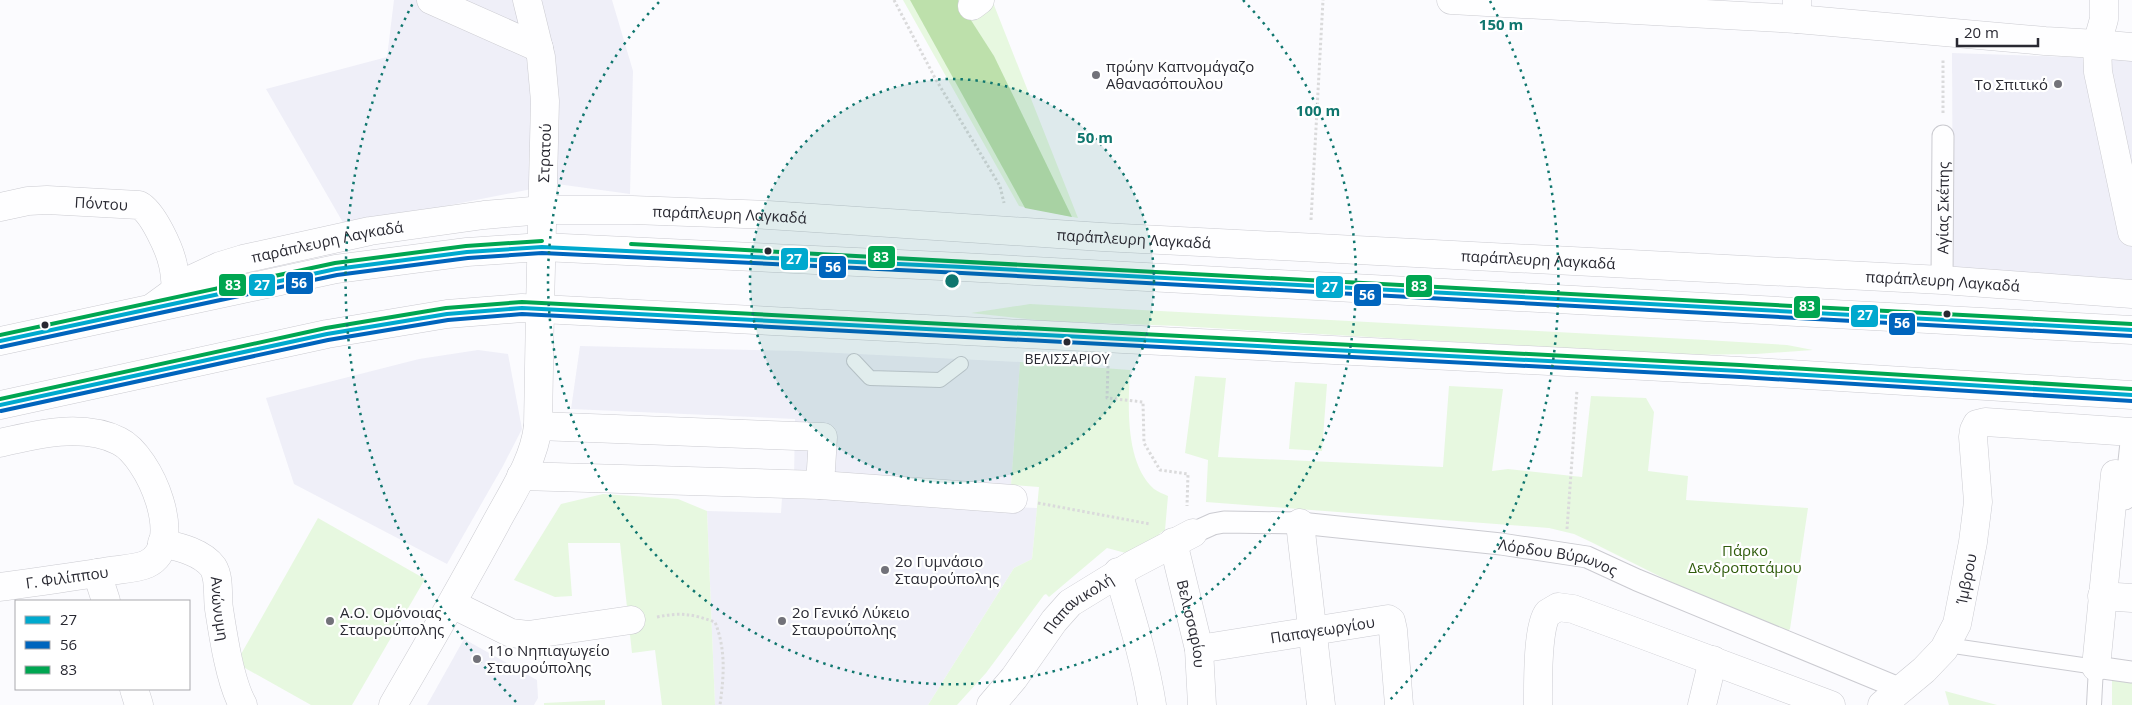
<svg xmlns="http://www.w3.org/2000/svg" width="2132" height="705" font-family="'Open Sans',sans-serif">
  <rect width="100%" height="100%" fill="#fbfbfe"/>
  <g fill="#efeff8">
    <polygon points="394,0 612,0 633,71 630,194 557,184 345,226 266,89 387,57"/>
    <polygon points="1952,53 2132,59 2132,281 1953,269"/>
    <polygon points="580,346 797,351 1020,362 1011,485 794,478 795,419 571,409"/>
    <polygon points="478,350 508,354 522,429 503,466 447,564 294,484 266,398 419,359"/>
    <polygon points="782,498 1037,508 1032,559 1014,568 928,705 715,705 707,511 781,513"/>
    <polygon points="464,639 537,680 538,698 534,705 427,705"/>
  </g>
  <g fill="#e7f8e0">
    <polygon points="903,0 992,0 1078,218 1019,206"/>
    <polygon points="1030,304 1706,340 1787,345 1813,350 1756,354 1683,355 1178,326 1045,321 971,313"/>
    <path d="M1020,362L1130,370C1128,406 1125,463 1154,489C1158,492 1164,494 1168,496L1165,530L1159,534L1163,543L1137,556L1107,548L1049,597L1046,594L1044,595L986,673L957,705H928L1014,568L1032,559L1039,487L1011,485Z"/>
    <polygon points="1195,376 1226,378 1218,457 1443,467 1449,386 1503,389 1492,471 1508,469 1582,477 1591,396 1646,398 1654,412 1648,471 1688,476 1686,500 1808,508 1790,629 1783,635 1745,619 1591,542 1574,534 1549,528 1206,502 1208,460 1185,453"/>
    <polygon points="1295,382 1327,384 1322,451 1289,449"/>
    <polygon points="603,494 678,499 707,511 715,705 662,705 655,650 632,653 620,543 568,543 572,596 555,597 514,580 561,504"/>
    <polygon points="318,518 425,579 352,705 311,705 236,663"/>
    <polygon points="2112,680 2132,683 2132,705 2112,705"/>
    <polygon points="1945,691 1997,705 1949,705"/>
    <polygon points="605,700 605,705 544,705 544,703"/>
  </g>
  <polygon fill="#bde0ab" points="910,0 958,0 994,56 1072,217 1025,208"/>
  <g fill="none" stroke-linecap="round" stroke-linejoin="round">
    <g stroke="#cbcbd1" stroke-width="16">
      <g id="service">
        <polyline points="854,361 870,378 940,380 961,364"/>
        <polyline points="1947,645 2096,667 2094,705"/>
      </g>
    </g>
    <g stroke="#cbcbd1" stroke-width="23">
      <g id="pedestrian">
        <path id="s1" d="M1942,280L1943,136"/>
        <polyline points="2125,499 2132,433"/>
        <path id="s2" d="M1193,533L1213,524L1224,522L1300,523L1501,544L1587,557L1637,580L1901,689"/>
        <polyline points="2096,667 2132,672"/>
      </g>
    </g>
    <g stroke="#cbcbd1" stroke-width="29">
      <g id="minor">
        <polyline points="431,0 539,48"/>
        <polyline points="1797,0 1797,19"/>
        <polyline points="972,6 980,0"/>
        <polyline points="2097,44 2132,47"/>
        <path id="s3" d="M0,207L28,201L47,200L139,205C153,212 170,250 173,265C175,273 175,281 176,288"/>
        <polyline points="538,426 823,437 820,485"/>
        <path d="M0,443C37,434 83,423 119,441C150,456 187,545 147,564C136,569 121,569 109,571C73,577 36,582 0,587"/>
        <polyline points="521,476 820,485 1013,499"/>
        <polyline points="1300,523 1321,705"/>
        <path id="s4" d="M1173,542L1199,649L1202,705"/>
        <path id="s5" d="M162,543C179,547 202,552 213,567C220,578 217,596 219,609C223,635 230,682 243,705"/>
        <path d="M1118,572C1131,616 1145,660 1152,705"/>
        <polyline points="97,573 106,601"/>
        <polyline points="2102,596 2132,598"/>
        <polyline points="452,604 511,633 528,635 631,620"/>
        <path id="s6" d="M1199,649L1388,619L1391,621L1393,630L1399,705"/>
        <polyline points="2096,667 2115,474"/>
        <polyline points="134,689 139,705"/>
        <path d="M393,705C428,645 463,584 496,523C512,493 534,461 538,426L540,308"/>
        <path id="s7" d="M991,705L1014,678L1054,621L1070,603L1132,565L1193,533"/>
        <path d="M1538,705C1538,688 1537,624 1548,613C1551,611 1555,609 1558,607L1573,609L1622,627L1831,705"/>
        <polyline points="1702,705 1713,660"/>
      </g>
    </g>
    <g stroke="#cbcbd1" stroke-width="29">
      <g id="tertiary">
        <polyline points="1451,0 1797,19 2045,41 2097,44"/>
        <polyline points="2104,0 2104,19 2097,44 2098,72 2132,232"/>
        <path id="s8" d="M153,307L190,280L220,266L243,259L370,231L484,215L543,210H632L768,215L1102,237L1942,280L2132,294"/>
        <path id="s9" d="M1882,705L1924,670L1944,649L1957,624L1973,542L1978,502L1973,437L1974,430L1977,424L1985,422L2132,432"/>
      </g>
    </g>
    <g stroke="#cbcbd1" stroke-width="29">
      <polyline id="secondary" points="527,0 541,57 545,101 540,308"/>
    </g>
    <g stroke="#cbcbd1" stroke-width="29">
      <g id="trunk">
        <polyline points="0,341 336,269 467,252 542,247 962,267 2132,330"/>
        <polyline points="0,405 327,334 447,314 522,308 1740,371 2132,395"/>
      </g>
    </g>
    <g stroke="#dadadb" stroke-width="3" stroke-dasharray="2.5 2.5" stroke-linecap="butt">
      <polyline points="894,0 935,78 1000,186 1004,203"/>
      <polyline points="1943,113 1943,59"/>
      <polyline points="1311,220 1323,0"/>
      <polyline points="1108,366 1107,398 1143,402 1144,443 1160,470 1188,474 1187,506"/>
      <polyline points="1038,503 1150,524"/>
      <polyline points="1567,529 1577,390"/>
      <path d="M657,617C681,612 692,614 715,622C726,650 724,675 720,705"/>
    </g>
    <use href="#service" stroke="#fefeff" stroke-width="14"/>
    <use href="#pedestrian" stroke="#fefeff" stroke-width="21"/>
    <use href="#minor" stroke="#fefeff" stroke-width="28"/>
    <use href="#tertiary" stroke="#fefeff" stroke-width="28"/>
    <use href="#secondary" stroke="#fefeff" stroke-width="28"/>
    <use href="#trunk" stroke="#fefeff" stroke-width="28"/>
    <g stroke="#fff" stroke-width="8">
      <g id="bus-1">
        <polyline points="0,341 336,269 467,252 542,247 962,267 2132,330"/>
        <polyline points="0,405 327,334 447,314 522,308 1740,371 2132,395"/>
      </g>
    </g>
    <g stroke="#fff" stroke-width="8">
      <g id="bus-2">
        <polyline points="1,347 337,275 468,258 542,253 962,273 2132,336"/>
        <polyline points="1,411 328,340 448,320 522,314 1740,377 2132,401"/>
      </g>
    </g>
    <g stroke="#fff" stroke-width="8">
      <g id="bus-3">
        <polyline points="631,244 2132,324"/>
        <polyline points="0,335 335,263 466,246 542,241"/>
        <polyline points="0,399 326,328 446,308 522,302 1740,365 2132,389"/>
      </g>
    </g>
    <use href="#bus-1" stroke="#00a9ce" stroke-width="4"/>
    <use href="#bus-2" stroke="#0065bd" stroke-width="4"/>
    <use href="#bus-3" stroke="#00a651" stroke-width="4"/>
  </g>
  <circle cx="952" cy="281" r="202" fill="#0f766e" fill-opacity=".12"/>
  <g fill="none" stroke="#0f766e" stroke-width="2.5" stroke-dasharray="2.5 5">
    <circle cx="952" cy="281" r="202"/>
    <path d="M1243 0A404 404 0 1 1 661 0"/>
    <path d="M516 702A606 606 0 0 1 414 1M1490 1A606 606 0 0 1 1388 702"/>
  </g>
  <g fill="#727279" stroke="#fff" stroke-width="2">
    <circle cx="1096" cy="75" r="5"/>
    <circle cx="2058" cy="84" r="5"/>
    <circle cx="885" cy="570" r="5"/>
    <circle cx="330" cy="621" r="5"/>
    <circle cx="782" cy="621" r="5"/>
    <circle cx="477" cy="659" r="5"/>
  </g>
  <g fill="#292932" stroke="#fff" stroke-width="2">
    <circle cx="768" cy="251" r="4.5"/>
    <circle cx="1947" cy="314" r="4.5"/>
    <circle cx="45" cy="325" r="4.5"/>
    <circle cx="1067" cy="342" r="4.5"/>
  </g>
  <g text-anchor="middle" dominant-baseline="central" stroke-width="4.5" stroke-linejoin="round" paint-order="stroke">
    <g font-size="14" fill="#292932" stroke="#fff">
      <text x="1067" y="358">ΒΕΛΙΣΣΑΡΙΟΥ</text>
    </g>
    <g font-size="15" fill="#292932" stroke="#fff" text-anchor="start">
      <text x="1106" y="66">πρώην Καπνομάγαζο<tspan x="1106" dy="17">Αθανασόπουλου</tspan></text>
      <text x="2048" y="84" text-anchor="end">Το Σπιτικό</text>
      <text x="895" y="561">2ο Γυμνάσιο<tspan x="895" dy="17">Σταυρούπολης</tspan></text>
      <text x="340" y="612">Α.Ο. Ομόνοιας<tspan x="340" dy="17">Σταυρούπολης</tspan></text>
      <text x="792" y="612">2ο Γενικό Λύκειο<tspan x="792" dy="17">Σταυρούπολης</tspan></text>
      <text x="487" y="650">11ο Νηπιαγωγείο<tspan x="487" dy="17">Σταυρούπολης</tspan></text>
    </g>
    <g font-size="15" fill="#292932" stroke="#fff">
      <text transform="translate(544 153) rotate(-88)">Στρατού</text>
      <text stroke="none"><textPath href="#s3" startOffset="102">Πόντου</textPath></text>
      <text stroke="none"><textPath href="#s1" startOffset="72">Αγίας Σκέπης</textPath></text>
      <text stroke="none"><textPath href="#s8" startOffset="594">παράπλευρη Λαγκαδά</textPath></text>
      <text stroke="none"><textPath href="#s8" startOffset="999">παράπλευρη Λαγκαδά</textPath></text>
      <text stroke="none"><textPath href="#s8" startOffset="189">παράπλευρη Λαγκαδά</textPath></text>
      <text stroke="none"><textPath href="#s8" startOffset="1404">παράπλευρη Λαγκαδά</textPath></text>
      <text stroke="none"><textPath href="#s8" startOffset="1809">παράπλευρη Λαγκαδά</textPath></text>
      <text stroke="none"><textPath href="#s2" startOffset="370">Λόρδου Βύρωνος</textPath></text>
      <text transform="translate(67 577) rotate(-8)">Γ. Φιλίππου</text>
      <text stroke="none"><textPath href="#s9" startOffset="158">Ίμβρου</textPath></text>
      <text stroke="none"><textPath href="#s7" startOffset="135">Παπανικολή</textPath></text>
      <text stroke="none"><textPath href="#s5" startOffset="100">Ανώνυμη</textPath></text>
      <text stroke="none"><textPath href="#s4" startOffset="84">Βελισσαρίου</textPath></text>
      <text stroke="none"><textPath href="#s6" startOffset="125">Παπαγεωργίου</textPath></text>
    </g>
    <g font-size="15" fill="#305c0c" stroke="#fff">
      <text x="1745" y="550">Πάρκο<tspan x="1745" dy="17">Δενδροποτάμου</tspan></text>
    </g>
  </g>
  <circle cx="952" cy="281" r="8" fill="#0f766e" stroke="#fff" stroke-width="2.5"/>
  <g font-size="15" text-anchor="middle" font-weight="bold" fill="#0f766e" stroke="#fff" stroke-width="4.5" stroke-linejoin="round" paint-order="stroke">
    <text x="1501" y="30">150 m</text>
    <text x="1318" y="116">100 m</text>
    <text x="1095" y="143">50 m</text>
  </g>
  <g stroke="#fff" stroke-width="2">
    <rect x="867" y="245" width="29" height="24" rx="5" fill="#00a651"/>
    <rect x="780" y="247" width="29" height="24" rx="5" fill="#00a9ce"/>
    <rect x="818" y="255" width="29" height="24" rx="5" fill="#0065bd"/>
    <rect x="285" y="271" width="29" height="24" rx="5" fill="#0065bd"/>
    <rect x="248" y="273" width="28" height="24" rx="5" fill="#00a9ce"/>
    <rect x="218" y="273" width="29" height="24" rx="5" fill="#00a651"/>
    <rect x="1405" y="274" width="28" height="24" rx="5" fill="#00a651"/>
    <rect x="1315" y="275" width="29" height="24" rx="5" fill="#00a9ce"/>
    <rect x="1353" y="283" width="29" height="24" rx="5" fill="#0065bd"/>
    <rect x="1793" y="295" width="28" height="24" rx="5" fill="#00a651"/>
    <rect x="1850" y="304" width="29" height="24" rx="5" fill="#00a9ce"/>
    <rect x="1888" y="312" width="28" height="24" rx="5" fill="#0065bd"/>
  </g>
  <g font-size="14" text-anchor="middle" font-weight="bold" fill="#fff">
    <text x="881" y="262">83</text>
    <text x="794" y="264">27</text>
    <text x="833" y="272">56</text>
    <text x="299" y="288">56</text>
    <text x="262" y="290">27</text>
    <text x="233" y="290">83</text>
    <text x="1419" y="291">83</text>
    <text x="1330" y="292">27</text>
    <text x="1367" y="300">56</text>
    <text x="1807" y="311">83</text>
    <text x="1865" y="320">27</text>
    <text x="1902" y="328">56</text>
  </g>
  <rect x="15" y="600" width="175" height="90" fill="#ffffff" stroke="#a9a9ad"/>
  <rect x="25" y="616" width="25" height="8" fill="#00a9ce" stroke="#a9a9ad"/>
  <text x="60" y="625" font-size="15" fill="#292932">27</text>
  <rect x="25" y="641" width="25" height="8" fill="#0065bd" stroke="#a9a9ad"/>
  <text x="60" y="650" font-size="15" fill="#292932">56</text>
  <rect x="25" y="666" width="25" height="8" fill="#00a651" stroke="#a9a9ad"/>
  <text x="60" y="675" font-size="15" fill="#292932">83</text>
  <path d="M1957 38v8h81v-8" fill="none" stroke="#292932" stroke-width="2.5"/>
  <text x="1964" y="38" font-size="15" fill="#292932" stroke="#ffffff" stroke-width="4" paint-order="stroke">20 m</text>
</svg>
